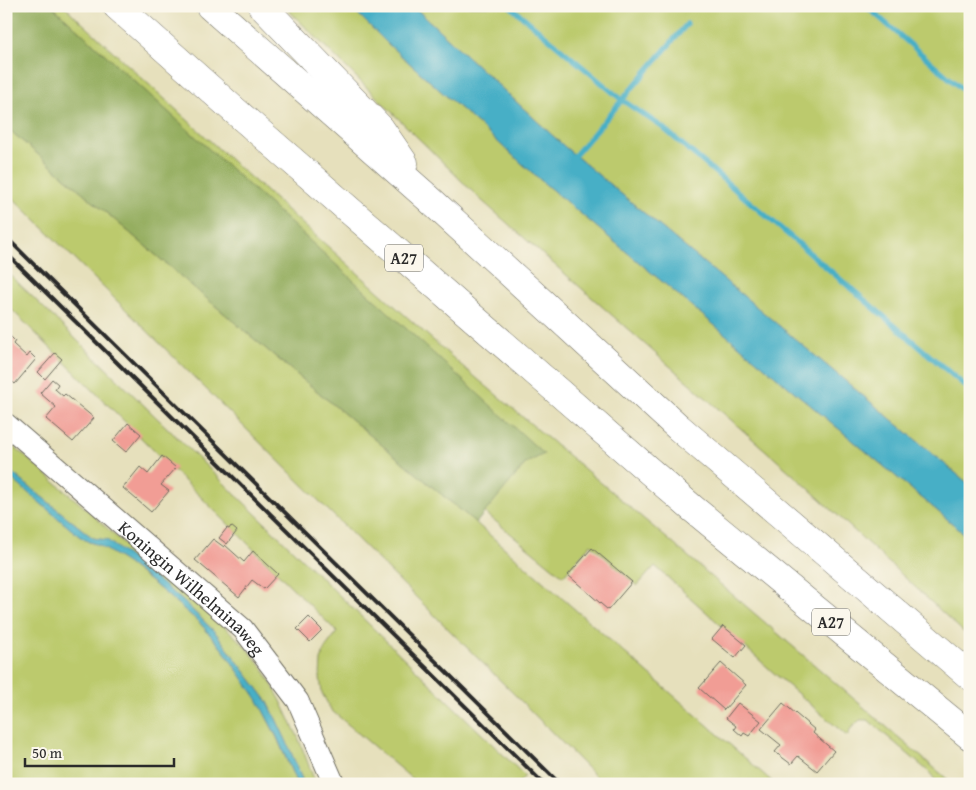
<svg xmlns="http://www.w3.org/2000/svg" width="976" height="790" font-family="'Gentium Book Plus',serif">
  <rect width="100%" height="100%" fill="#fbf7ec"/>
  <filter id="ink" filterUnits="userSpaceOnUse"><feTurbulence type="fractalNoise" baseFrequency=".02" numOctaves="2"/><feDisplacementMap in="SourceGraphic" scale="10" xChannelSelector="R" yChannelSelector="G"/><feConvolveMatrix kernelMatrix="1 2 1 2 8 2 1 2 1" color-interpolation-filters="sRGB"/></filter>
  <filter id="wash" filterUnits="userSpaceOnUse"><feTurbulence type="fractalNoise" baseFrequency=".0096" numOctaves="4" result="noise"/><feDisplacementMap in="SourceGraphic" scale="20" xChannelSelector="R" yChannelSelector="G"/><feGaussianBlur stdDeviation="1.12" result="paint"/><feColorMatrix in="noise" values="0 0 0 0 0 0 0 0 0 0 0 0 0 0 0 0 0 1.4 0 .05"/><feComposite in="paint" operator="in"/></filter>
  <g filter="url(#wash)">
    <rect width="100%" height="100%" fill="#e6e0bc"/>
    <g fill="#bcca6d" stroke="#747a4c">
      <polygon points="52,6 64,6 233,162 461,365 676,546 953,784 936,784 936,781 929,772 868,720 860,720 852,727 847,736 775,674 655,566 637,586 591,544 563,576 484,512 526,463 543,454"/>
      <polygon points="284,6 350,6 388,44 545,184 953,524 970,540 970,638 806,486 480,199"/>
      <polygon points="413,6 970,6 970,485 565,147"/>
      <polygon points="6,127 253,338 476,523 775,784 603,784 523,703 6,191"/>
      <polygon points="6,271 525,776 518,784 418,784 331,710 322,693 320,677 321,660 325,648 337,632 6,304"/>
      <polygon points="6,440 84,507 134,553 224,626 245,646 262,667 280,699 298,737 316,784 304,784 284,736 268,702 215,632 183,601 133,560 107,540 93,538 6,468"/>
      <polygon points="6,474 79,536 89,542 99,545 127,563 155,585 199,622 224,651 257,698 277,738 297,784 6,784"/>
    </g>
    <polygon fill="#95ae60" stroke="#606c46" points="6,6 52,6 544,454 526,463 476,523 253,338 6,127"/>
    <g fill="#47afc6" stroke="#396d78">
      <polygon points="350,6 413,6 565,147 970,485 970,540 953,524 545,184 388,44"/>
      <polygon points="6,468 93,538 107,540 133,560 183,601 215,632 268,702 287,742 304,784 297,784 277,737 257,699 224,651 199,622 153,583 127,563 99,545 89,542 79,536 6,474"/>
    </g>
    <g fill="none" stroke-linecap="round" stroke-linejoin="round">
      <g stroke="#47afc6" stroke-width="5.5">
        <polyline points="510,6 622,100 662,127 970,390"/>
        <polyline points="866,6 970,96"/>
        <polyline points="702,7 703,6"/>
        <polyline points="570,161 687,24"/>
      </g>
    </g>
    <g id="blocks">
      <g fill="#f19d95">
        <polygon points="9,335 15,341 13,344 27,357 30,353 36,359 15,384 10,380 8,382 6,380 6,339"/>
        <polygon points="55,353 62,359 45,379 38,372"/>
        <polygon points="52,379 58,384 55,389 63,396 65,394 94,418 73,442 46,419 56,407 40,393"/>
        <polygon points="128,423 141,434 126,452 113,441"/>
        <polygon points="162,456 176,468 161,485 169,491 151,512 123,488 140,467 148,474"/>
        <polygon points="231,526 237,531 227,544 219,538 227,528 229,529"/>
        <polygon points="213,539 224,547 225,545 244,562 253,551 278,574 264,589 252,580 239,597 195,560"/>
        <polygon points="592,548 632,582 608,610 568,575"/>
        <polygon points="309,617 322,630 310,642 297,629"/>
        <polygon points="723,626 746,645 735,658 712,639"/>
        <polygon points="721,663 746,685 724,710 699,688"/>
        <polygon points="738,703 761,721 749,736 744,733 742,736 734,729 736,726 726,718"/>
        <polygon points="783,703 815,730 813,733 834,751 817,771 798,756 791,764 775,752 781,745 761,729"/>
      </g>
    </g>
  </g>
  <g filter="url(#ink)">
    <use href="#blocks" fill-opacity="0" stroke="#6c6a5e" stroke-width="1"/>
    <g fill="none" stroke-linecap="round" stroke-linejoin="round">
      <g stroke="#6c6a5e" stroke-width="23">
        <g id="secondary">
          <path id="s1" d="M6,424L243,629L298,701L334,784"/>
        </g>
      </g>
      <g stroke="#6c6a5e" stroke-width="29">
        <g id="motorway">
          <polyline points="117,6 234,110 692,508 970,736"/>
          <polyline points="210,6 428,198 678,427 970,676"/>
          <polyline points="262,6 380,128 404,163"/>
        </g>
      </g>
      <use href="#secondary" stroke="#fff" stroke-width="21"/>
      <use href="#motorway" stroke="#fff" stroke-width="28"/>
      <g stroke="#2b2b2b" stroke-width="4">
        <polyline points="6,237 560,784"/>
        <polyline points="6,253 544,784"/>
      </g>
    </g>
  </g>
  <g text-anchor="middle" dominant-baseline="central" stroke-width="4.5" stroke-linejoin="round" paint-order="stroke">
    <g fill="#fbf7ec" stroke="#696865" stroke-width="1">
      <rect x="385" y="244.5" width="38" height="27" rx="4"/>
      <rect x="812" y="608.5" width="38" height="27" rx="4"/>
    </g>
    <g font-size="16" font-weight="bold" fill="#2b2b2b">
      <text x="404" y="258">A27</text>
      <text x="831" y="622">A27</text>
    </g>
    <g font-size="18" fill="#2b2b2b" stroke="#fbf7ec">
      <text stroke="none"><textPath href="#s1" startOffset="248">Koningin Wilhelminaweg</textPath></text>
    </g>
  </g>
  <rect width="976" height="790" fill="none" stroke="#fbf7ec" stroke-width="25"/>
  <path d="M25 758v8h149v-8" fill="none" stroke="#2b2b2b" stroke-width="2.5"/>
  <text x="32" y="758" font-size="15" fill="#2b2b2b" stroke="#fbf7ec" stroke-width="4" paint-order="stroke">50 m</text>
</svg>
